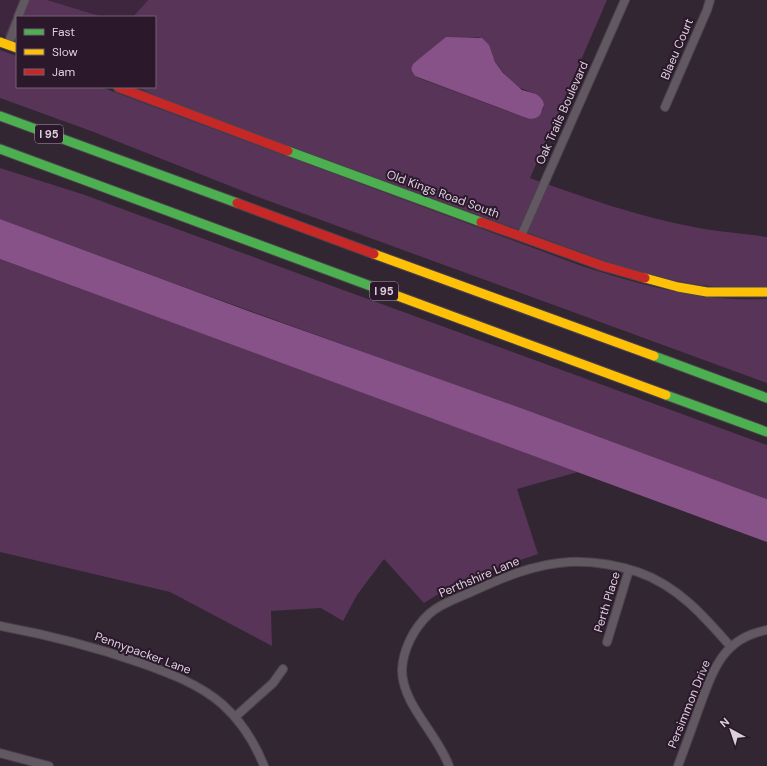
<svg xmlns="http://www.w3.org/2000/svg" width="767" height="766" font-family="'DM Sans',sans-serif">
  <rect width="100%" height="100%" fill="#312631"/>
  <g fill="#3d263e">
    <polygon points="0,0 20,0 5,36 0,34"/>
    <polygon points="47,0 148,0 133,17 103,17"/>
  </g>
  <g fill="#573458" fill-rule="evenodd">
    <polygon points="20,0 47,0 103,17 17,17 17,40 5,36"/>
    <path d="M148,0H607L530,178C584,197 638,217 694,227C718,232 743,233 767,237V287C741,288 714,288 688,283C659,278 632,270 605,261L176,105L137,87H155V17H133ZM479,37C491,54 500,73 517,86C527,93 547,93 543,110L530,119L521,116L419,78C412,75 409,70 414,63L459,38Z"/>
    <path d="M0,50L17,56V87H101L582,266C645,286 701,302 767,299V383L258,197L91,131L0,98Z"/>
    <path d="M0,168L85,195L128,211L767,445V499C512,405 255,314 0,219Z"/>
    <polygon points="0,259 578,472 517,489 538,554 497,568 450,587 424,603 384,559 357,595 343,621 321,608 271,611 272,646 170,592 0,552"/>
  </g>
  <g fill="#865287">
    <path d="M446,37L482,38L489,45L495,62L503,73L522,90L536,94L540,97L543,101L544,105L540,115L536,118L530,119L521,116L415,76C411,71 410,68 414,63Z"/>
    <polygon points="0,219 251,312 526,410 767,499 767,542 0,259"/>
  </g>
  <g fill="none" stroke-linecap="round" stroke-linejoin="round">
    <g stroke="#4c424c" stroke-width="10">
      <g id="street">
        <polyline points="18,17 25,0"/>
        <polyline points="8,45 17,21"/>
        <polyline points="665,107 707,10 710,0"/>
        <polyline points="521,236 625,0"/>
        <path d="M0,626C48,635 95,647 141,663C169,673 199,684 222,704C241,721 255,743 264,766"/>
        <polyline points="607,642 629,570"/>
        <polyline points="235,717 273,683 283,669"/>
        <polyline points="0,753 49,766"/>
        <path d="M449,766C437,733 402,704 402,670C403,649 414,628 429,614C440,604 455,599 469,593C502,578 533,564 569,562C592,561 616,565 638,572C678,586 704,616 731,647"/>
        <path d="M678,766C685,747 692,728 699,708C713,671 722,638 767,630"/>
      </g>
    </g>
    <g stroke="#4c424c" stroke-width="11">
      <g id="fast">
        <polyline points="0,116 237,203"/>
        <polyline points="0,149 376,288"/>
        <polyline points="288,151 481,222"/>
        <polyline points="654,356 767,398"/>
        <polyline points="666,395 767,432"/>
      </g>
    </g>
    <g stroke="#4c424c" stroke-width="11">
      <g id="slow">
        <polyline points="0,42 17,48"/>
        <polyline points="374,254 654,356"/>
        <polyline points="645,278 678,287 707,292 767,292"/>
        <polyline points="376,288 666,395"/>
      </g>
    </g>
    <g stroke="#4c424c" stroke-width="11">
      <g id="jam">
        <polyline points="118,87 288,151"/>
        <polyline points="237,203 374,254"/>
        <polyline points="481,222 603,266 645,278"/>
      </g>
    </g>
    <use href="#street" stroke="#615861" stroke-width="8"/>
    <use href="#fast" stroke="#4caf50" stroke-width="9"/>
    <use href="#slow" stroke="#ffc107" stroke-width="9"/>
    <use href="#jam" stroke="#c62828" stroke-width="9"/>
  </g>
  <g text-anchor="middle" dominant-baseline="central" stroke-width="4" stroke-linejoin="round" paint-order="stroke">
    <g fill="#2b182b" stroke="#a899a8" stroke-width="1">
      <rect x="35" y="125" width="28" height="18" rx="3"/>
      <rect x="370" y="282" width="28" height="18" rx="3"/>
    </g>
    <g font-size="11" font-weight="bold" fill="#ddd0dd">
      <text x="49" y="134">I 95</text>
      <text x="384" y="291">I 95</text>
    </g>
    <g font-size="12" fill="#ddd0dd" stroke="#2b182b">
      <text transform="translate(677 49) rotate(-67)">Blaeu Court</text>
      <text transform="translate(562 113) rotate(-66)">Oak Trails Boulevard</text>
      <text transform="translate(443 194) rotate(20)">Old Kings Road South</text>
      <text transform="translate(479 577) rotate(-23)">Perthshire Lane</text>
      <text transform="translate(607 602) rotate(-73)">Perth Place</text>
      <text transform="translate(143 653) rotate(20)">Pennypacker Lane</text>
      <text transform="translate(689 704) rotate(-68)">Persimmon Drive</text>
    </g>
  </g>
  <rect x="16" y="16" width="140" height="72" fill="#2b182b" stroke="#726272"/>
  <rect x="24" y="29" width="20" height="6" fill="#4caf50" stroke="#726272"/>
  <text x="52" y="36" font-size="12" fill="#ddd0dd">Fast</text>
  <rect x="24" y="49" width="20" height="6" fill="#ffc107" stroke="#726272"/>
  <text x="52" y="56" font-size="12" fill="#ddd0dd">Slow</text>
  <rect x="24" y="69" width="20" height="6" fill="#c62828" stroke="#726272"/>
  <text x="52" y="76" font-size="12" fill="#ddd0dd">Jam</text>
  <g transform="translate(731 730) rotate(320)" stroke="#2b182b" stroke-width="3" paint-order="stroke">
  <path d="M0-3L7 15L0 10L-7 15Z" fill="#ddd0dd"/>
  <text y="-6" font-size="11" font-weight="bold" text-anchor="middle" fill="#ddd0dd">N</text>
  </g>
</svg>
